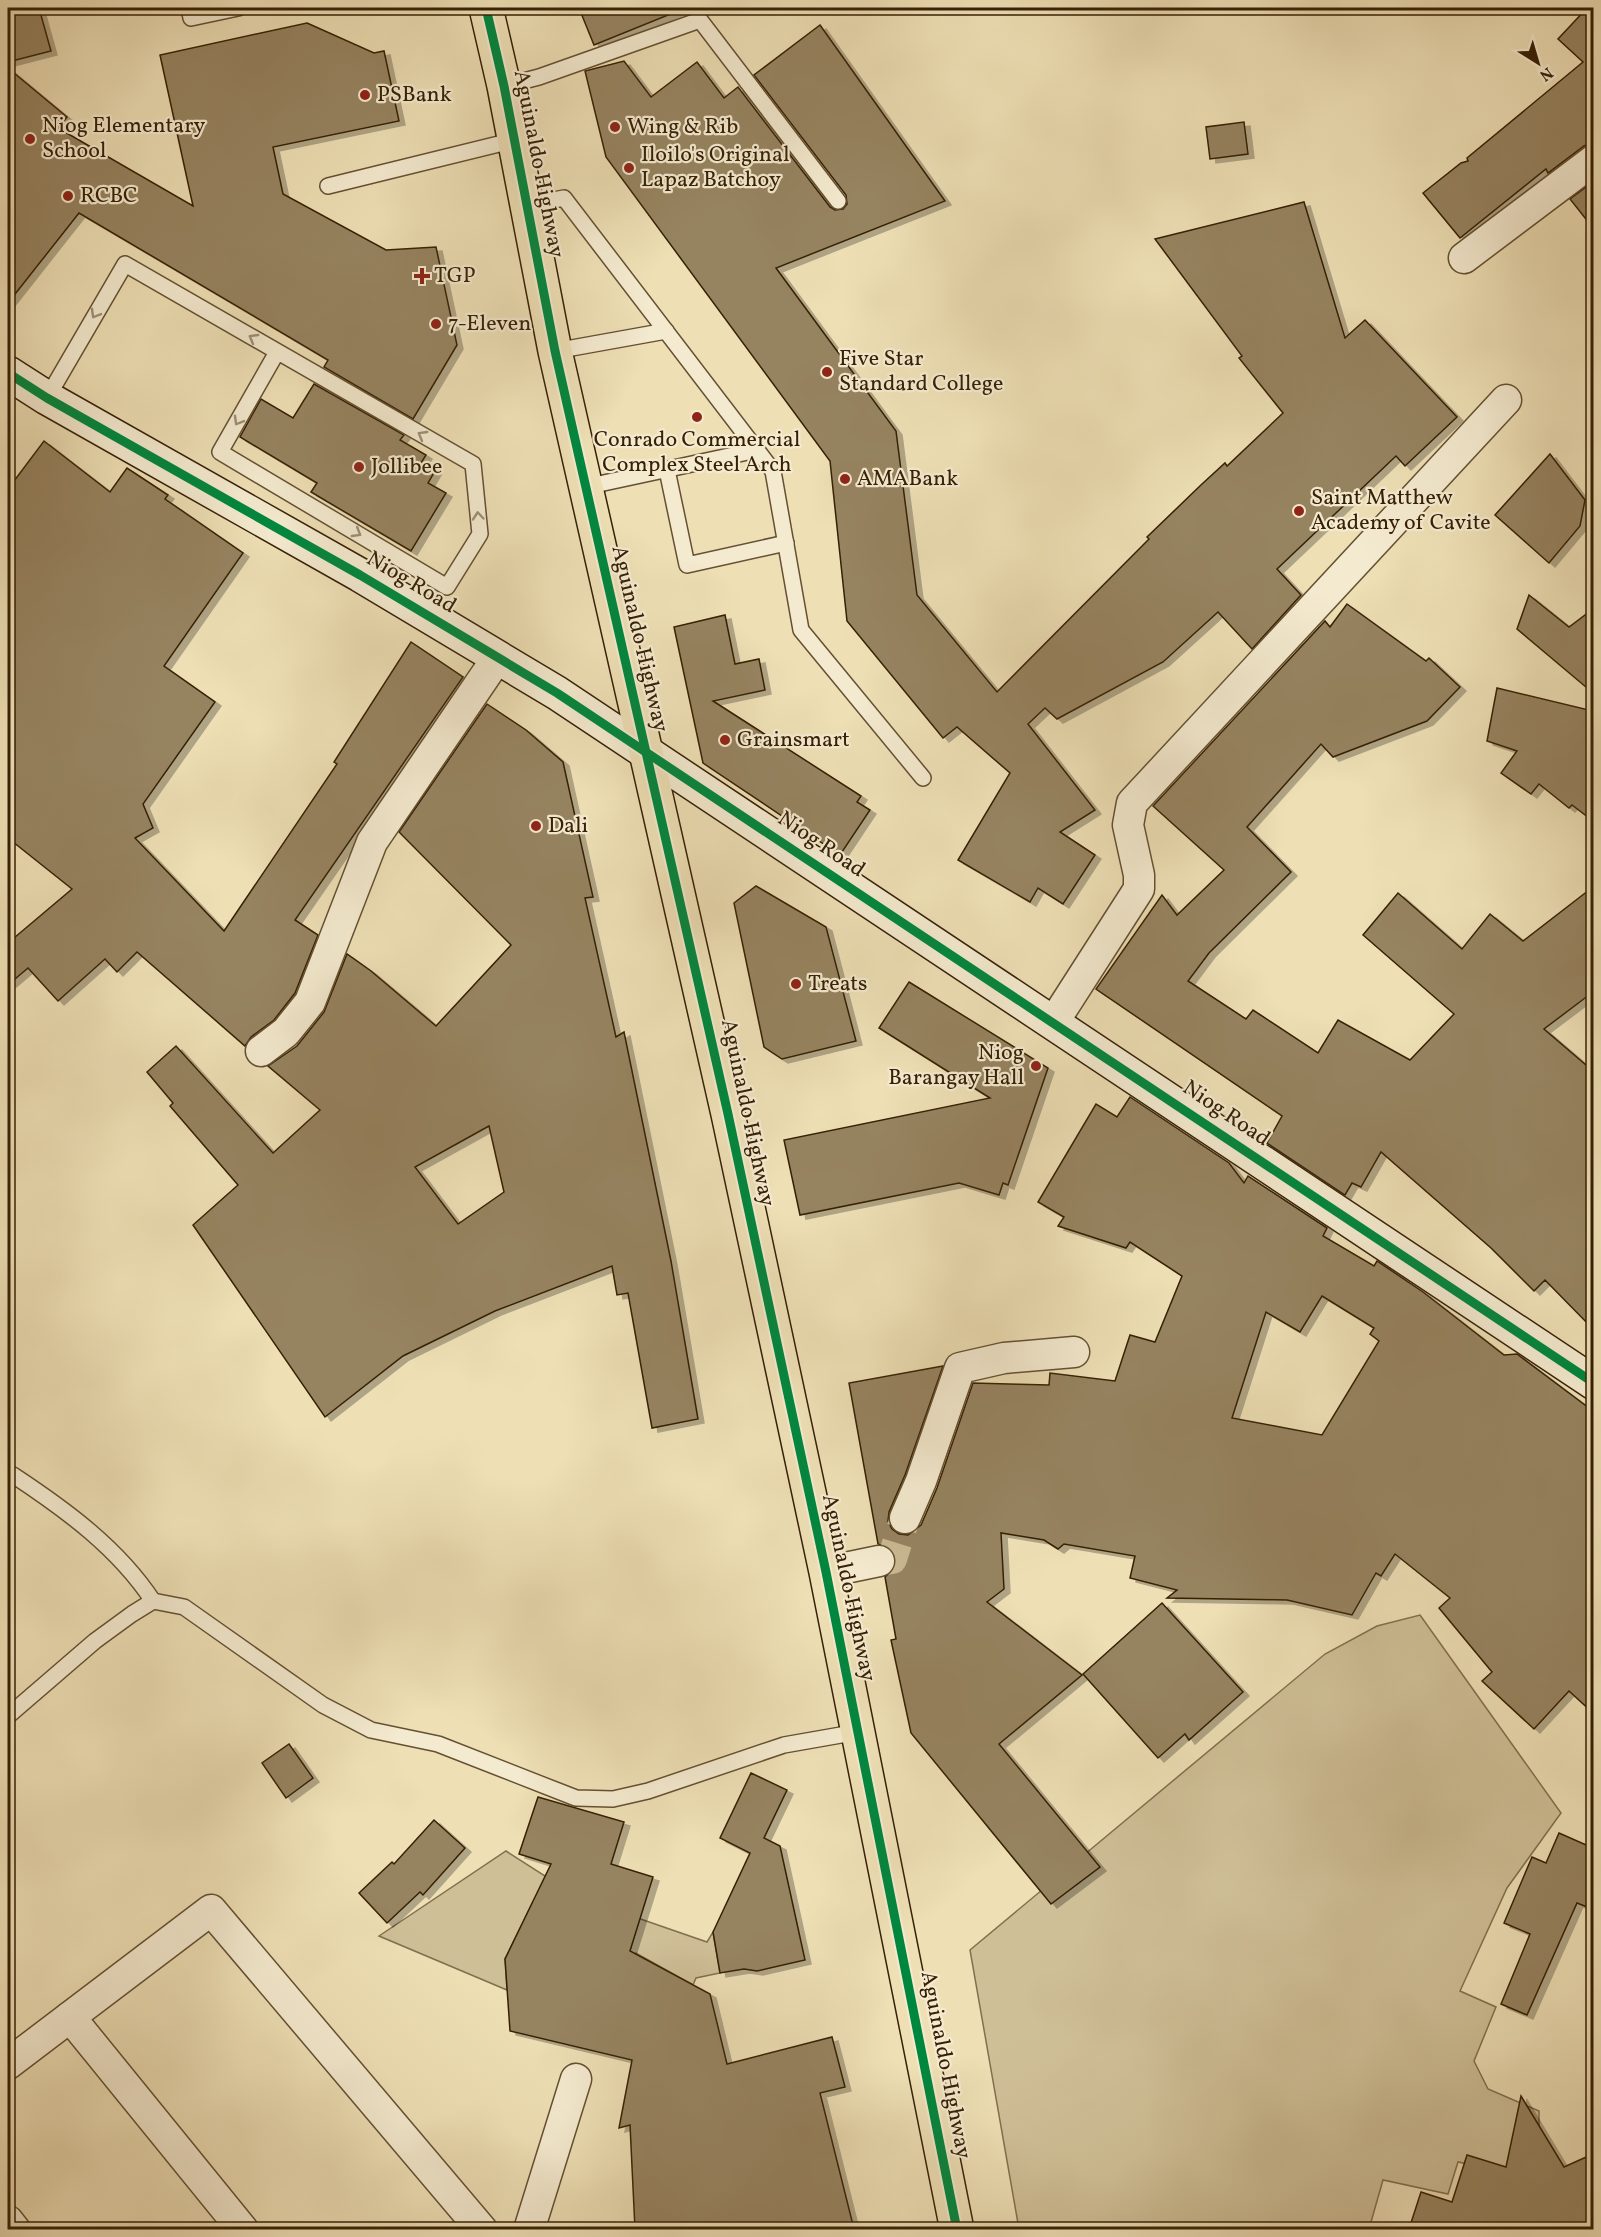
<svg xmlns="http://www.w3.org/2000/svg" width="1601" height="2237" font-family="Vollkorn,serif">
  <defs>
    <filter id="shadow"><feDropShadow dx="6" dy="4" stdDeviation="0" flood-color="#0004"/></filter>
  </defs>
  <rect width="100%" height="100%" fill="#eedfb5"/>
  <filter id="stains"><feTurbulence type="fractalNoise" baseFrequency=".00333" numOctaves="4"/><feColorMatrix values="0 0 0 0 .2 0 0 0 0 .09 0 0 0 0 .02 0 0 0 .5 -.17"/></filter>
  <radialGradient id="worn" r=".72"><stop offset=".6" stop-color="#630" stop-opacity="0"/><stop offset="1" stop-color="#630" stop-opacity=".3"/></radialGradient>
  <g fill="#cfbf97" stroke="#82704e" stroke-width="1.5">
    <polygon points="1420,1615 1561,1813 1507,1888 1460,1991 1496,2007 1474,2061 1488,2089 1539,2111 1539,2142 1528,2177 1458,2162 1448,2194 1383,2180 1369,2229 1019,2229 970,1950 1325,1654 1377,1626"/>
    <polygon points="506,1851 559,1885 603,1906 707,1942 713,1932 720,1973 696,1978 693,1985 636,1953 632,1964 534,1900 505,1959 507,1990 379,1936"/>
  </g>
  <g fill="#968361" stroke="#362006" stroke-width="1.5" fill-rule="evenodd" filter="url(#shadow)">
    <polygon points="8,8 39,8 51,51 8,62"/>
    <polygon points="579,8 683,8 683,9 594,45"/>
    <polygon points="1587,8 1593,8 1593,143 1584,146 1548,173 1546,169 1460,238 1423,193 1461,163 1468,161 1467,158 1583,62 1558,39"/>
    <polygon points="307,23 374,53 384,51 399,121 273,147 283,194 386,250 436,247 457,345 413,419 324,367 328,360 79,213 8,303 8,68 67,117 58,128 193,206 160,55"/>
    <polygon points="820,25 945,201 776,268 896,431 917,595 997,692 1149,539 1147,537 1202,484 1225,463 1227,466 1283,413 1239,358 1242,356 1155,239 1304,202 1345,338 1365,320 1457,417 1405,466 1396,456 1277,569 1301,595 1252,649 1218,612 1163,662 1057,719 1045,708 1028,724 1095,810 1060,832 1095,855 1063,904 1038,888 1030,902 958,860 1010,773 957,727 943,738 847,621 830,461 606,157 585,71 624,61 651,97 697,62 724,98 738,87 830,207 835,210 843,209 847,204 846,195 754,75"/>
    <polygon points="1244,122 1248,154 1210,159 1206,127"/>
    <polygon points="1593,182 1593,228 1570,199"/>
    <polygon points="314,384 404,435 400,440 426,455 421,463 435,471 428,483 446,493 411,551 311,492 317,483 240,437 261,399 293,418"/>
    <polygon points="44,441 110,492 127,468 168,495 165,499 243,553 164,666 215,702 143,804 153,828 135,838 224,931 337,764 334,762 411,642 463,677 295,920 318,935 295,993 274,1020 251,1037 245,1046 137,952 117,972 105,959 58,1001 28,968 8,985 8,943 72,889 8,838 8,489"/>
    <polygon points="1550,454 1585,500 1580,526 1549,563 1495,515"/>
    <polygon points="1529,595 1569,627 1593,609 1593,693 1517,629"/>
    <polygon points="1347,604 1426,661 1429,658 1460,687 1427,721 1333,757 1321,744 1247,827 1291,872 1209,953 1188,981 1246,1019 1253,1010 1318,1053 1338,1020 1410,1060 1454,1014 1363,935 1398,893 1462,949 1490,914 1523,941 1593,887 1593,992 1544,1029 1593,1071 1593,1329 1545,1280 1534,1291 1491,1248 1381,1152 1361,1187 1352,1183 1345,1195 1267,1143 1282,1116 1096,989 1162,895 1177,915 1224,870 1153,806 1325,621 1330,627"/>
    <polygon points="725,615 735,664 759,659 765,690 713,701 861,796 857,802 870,810 840,855 703,763 674,627"/>
    <polygon points="1497,688 1593,711 1593,821 1572,805 1569,808 1539,784 1531,794 1501,773 1517,751 1487,741"/>
    <path d="M487,704L526,730L563,762L593,897L585,898L616,1037L624,1032L671,1261L698,1419L652,1428L628,1293L617,1295L612,1266L495,1311L403,1356L325,1417L193,1225L238,1185L170,1106L173,1103L147,1072L176,1046L273,1153L320,1110L268,1066L297,1046L324,1012L347,954L371,971L436,1026L511,945L399,832ZM489,1126L504,1192L458,1224L415,1167Z"/>
    <polygon points="756,886 826,927 856,1041 782,1059 764,1047 734,903"/>
    <polygon points="909,982 1048,1068 1008,1185 1003,1183 999,1195 959,1183 800,1215 784,1140 990,1098 879,1028"/>
    <path d="M1130,1097L1229,1163L1244,1183L1248,1176L1327,1228L1323,1236L1374,1266L1377,1261L1423,1292L1504,1355L1517,1354L1593,1411V1713L1569,1691L1534,1729L1482,1681L1492,1672L1439,1608L1450,1598L1395,1554L1381,1576L1376,1573L1352,1615L1287,1600L1167,1598L1177,1590L1130,1578L1135,1556L1064,1544L1058,1549L1044,1540L1001,1533L1004,1589L987,1602L1082,1675L999,1744L1100,1867L1051,1904L911,1733L891,1640L896,1639L885,1577L895,1567L896,1558L891,1549L878,1544L849,1383L943,1366L905,1475L889,1512L888,1521L892,1529L899,1534L908,1535L921,1525L937,1488L973,1383L1049,1385L1050,1373L1115,1381L1130,1335L1155,1342L1182,1276L1130,1242L1126,1248L1058,1226L1064,1217L1038,1202L1096,1104L1117,1117ZM1322,1296L1374,1328L1370,1334L1379,1341L1322,1435L1232,1418L1266,1312L1300,1332Z"/>
    <polygon points="1162,1603 1243,1692 1189,1740 1185,1734 1158,1758 1083,1674"/>
    <polygon points="289,1744 313,1778 286,1798 262,1763"/>
    <polygon points="751,1773 787,1790 764,1838 780,1846 805,1960 757,1971 744,1969 720,1973 713,1932 750,1853 720,1838"/>
    <polygon points="538,1797 624,1822 611,1864 653,1877 630,1951 710,1994 727,2064 832,2037 845,2087 820,2093 854,2229 635,2229 630,2125 619,2128 632,2060 510,2031 505,1959 551,1864 519,1854"/>
    <polygon points="434,1820 465,1848 423,1895 420,1892 387,1923 359,1893 392,1862 394,1864"/>
    <polygon points="1559,1833 1593,1848 1593,1890 1587,1907 1577,1903 1527,2015 1501,2004 1530,1934 1504,1923 1532,1857 1546,1863"/>
    <polygon points="1521,2096 1564,2167 1593,2154 1593,2229 1409,2229 1421,2192 1452,2202 1467,2155 1506,2167"/>
  </g>
  <g fill="none" stroke-linecap="round" stroke-linejoin="round">
    <polyline stroke="#c9b992" stroke-width="30" stroke-dasharray="30 15" stroke-linecap="butt" points="879,1561 892,1559 905,1518"/>
    <g stroke="#645032" stroke-width="18">
      <g id="lane">
        <polyline points="189,8 191,18 238,8"/>
        <polyline points="504,86 539,77 700,20 838,201"/>
        <polyline points="328,186 515,140"/>
        <polyline points="526,205 564,198 773,471 801,630 923,778"/>
        <polyline points="555,351 666,331"/>
        <polyline points="47,398 125,264 473,464 480,534 447,587 220,452 277,352"/>
        <polyline points="667,470 687,565 786,543"/>
        <polyline points="585,487 757,450"/>
        <path d="M13,1475C66,1510 118,1548 153,1601"/>
        <polyline points="8,1716 95,1641 132,1614 153,1601 184,1607 323,1705 371,1730 438,1744 576,1798 613,1799 648,1791 784,1745 858,1732"/>
      </g>
    </g>
    <g stroke="#645032" stroke-width="33">
      <g id="street">
        <polyline points="1464,258 1594,160"/>
        <polyline points="1053,1023 1139,889 1139,875 1128,825 1132,803 1506,400"/>
        <polyline points="261,1051 286,1032 310,1002 372,842 498,657"/>
        <polyline points="905,1518 921,1481 960,1368 1004,1358 1074,1352"/>
        <polyline points="826,1572 879,1561"/>
        <polyline points="70,2017 243,2230"/>
        <polyline points="8,2064 211,1910 482,2230"/>
        <polyline points="8,2221 15,2230"/>
        <polyline points="529,2230 576,2079"/>
      </g>
    </g>
    <g stroke="#362006" stroke-width="36">
      <polyline id="secondary" points="8,373 47,398 360,575 557,693 1594,1383"/>
    </g>
    <g stroke="#362006" stroke-width="36">
      <polyline id="highway" points="486,8 504,86 555,351 728,1114 826,1572 957,2230"/>
    </g>
    <use href="#lane" stroke="#f4eacf" stroke-width="15"/>
    <use href="#street" stroke="#f4eacf" stroke-width="30"/>
    <use href="#secondary" stroke="#f4eacf" stroke-width="33"/>
    <use href="#highway" stroke="#eedfb5" stroke-width="33"/>
    <g stroke="#f4eacf" stroke-width="13">
      <g id="cycleway">
        <polyline points="486,8 504,86 555,351 728,1114 826,1572 957,2230"/>
        <polyline points="8,373 47,398 360,575 557,693 1594,1383"/>
      </g>
    </g>
    <use href="#cycleway" stroke="#00873e" stroke-width="9"/>
  </g>
  <defs><path id="oneway-chevron" d="M-2-3.5L2.5 0L-2 3.5" fill="none" stroke-width="1.6" stroke-linecap="round" stroke-linejoin="round" transform="scale(1.5)"/></defs>
  <g stroke="#9e8f75">
    <use href="#oneway-chevron" transform="translate(95 314) rotate(120)"/>
    <use href="#oneway-chevron" transform="translate(253 338) rotate(-150)"/>
    <use href="#oneway-chevron" transform="translate(238 421) rotate(120)"/>
    <use href="#oneway-chevron" transform="translate(422 435) rotate(-150)"/>
    <use href="#oneway-chevron" transform="translate(478 516) rotate(-95)"/>
    <use href="#oneway-chevron" transform="translate(357 533) rotate(31)"/>
  </g>
  <g fill="#8f2418" stroke="#f4eacf" stroke-width="2">
    <circle cx="365" cy="95" r="6"/>
    <circle cx="615" cy="127" r="6"/>
    <circle cx="30" cy="139" r="6"/>
    <circle cx="629" cy="168" r="6"/>
    <circle cx="68" cy="196" r="6"/>
    <path d="M419 267h6v6h6v6h-6v6h-6v-6h-6v-6h6z"/>
    <circle cx="436" cy="324" r="6"/>
    <circle cx="827" cy="372" r="6"/>
    <circle cx="697" cy="417" r="6"/>
    <circle cx="359" cy="467" r="6"/>
    <circle cx="845" cy="479" r="6"/>
    <circle cx="1299" cy="511" r="6"/>
    <circle cx="725" cy="740" r="6"/>
    <circle cx="536" cy="826" r="6"/>
    <circle cx="796" cy="984" r="6"/>
    <circle cx="1036" cy="1066" r="6"/>
  </g>
  <g text-anchor="middle" dominant-baseline="central" stroke-width="4.5" stroke-linejoin="round" paint-order="stroke">
    <g font-size="22" fill="#362006" stroke="#f4eacf" text-anchor="start">
      <text x="377" y="95">PSBank</text>
      <text x="42" y="126">Niog Elementary<tspan x="42" dy="25">School</tspan></text>
      <text x="627" y="127">Wing &amp; Rib</text>
      <text x="641" y="155">Iloilo's Original<tspan x="641" dy="25">Lapaz Batchoy</tspan></text>
      <text x="80" y="196">RCBC</text>
      <text x="434" y="276">TGP</text>
      <text x="448" y="324">7-Eleven</text>
      <text x="839" y="359">Five Star<tspan x="839" dy="25">Standard College</tspan></text>
      <text x="697" y="440" text-anchor="middle">Conrado Commercial<tspan x="697" dy="25">Complex Steel Arch</tspan></text>
      <text x="371" y="467">Jollibee</text>
      <text x="857" y="479">AMABank</text>
      <text x="1311" y="498">Saint Matthew<tspan x="1311" dy="25">Academy of Cavite</tspan></text>
      <text x="737" y="740">Grainsmart</text>
      <text x="548" y="826">Dali</text>
      <text x="808" y="984">Treats</text>
      <text x="1024" y="1053" text-anchor="end">Niog<tspan x="1024" dy="25">Barangay Hall</tspan></text>
    </g>
    <g font-size="22" fill="#362006" stroke="#f4eacf">
      <text transform="translate(538 164) rotate(79)">Aguinaldo Highway</text>
      <text transform="translate(411 583) rotate(31)">Niog Road</text>
      <text transform="translate(639 639) rotate(77)">Aguinaldo Highway</text>
      <text transform="translate(821 845) rotate(34)">Niog Road</text>
      <text transform="translate(747 1113) rotate(78)">Aguinaldo Highway</text>
      <text transform="translate(1226 1114) rotate(34)">Niog Road</text>
      <text transform="translate(848 1588) rotate(78)">Aguinaldo Highway</text>
      <text transform="translate(945 2065) rotate(79)">Aguinaldo Highway</text>
    </g>
  </g>
  <rect width="1601" height="2237" fill="none" stroke="#eedfb5" stroke-width="30"/>
  <rect x="9" y="9" width="1583" height="2219" fill="none" stroke="#362006" stroke-width="3"/>
  <rect x="15" y="15" width="1571" height="2207" fill="none" stroke="#362006" stroke-width="1.5"/>
  <g transform="translate(1538 63) rotate(143)" stroke="#f4eacf" stroke-width="4.5" paint-order="stroke">
  <path d="M0-4.5L10 22L0 15L-10 22Z" fill="#362006"/>
  <text y="-9" font-size="16" font-weight="bold" text-anchor="middle" fill="#362006">N</text>
  </g>
  <rect width="100%" height="100%" filter="url(#stains)"/>
  <rect width="100%" height="100%" fill="url(#worn)"/>
</svg>
